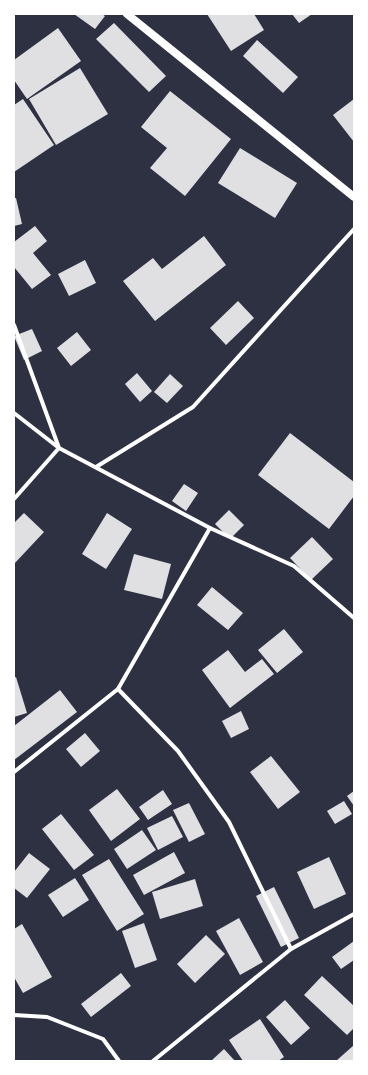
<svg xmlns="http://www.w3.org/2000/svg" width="368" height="1075" font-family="Spectral,serif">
  <rect width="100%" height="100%" fill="#2d3142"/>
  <g fill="#e0e0e3">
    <polygon points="74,14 102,14 105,16 95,29"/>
    <polygon points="207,14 254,14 264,30 231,51"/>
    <polygon points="292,14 312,14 299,23"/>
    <polygon points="114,23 166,76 149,92 96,39"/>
    <polygon points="58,28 81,61 27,99 14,80 14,60"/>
    <polygon points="257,40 298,77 283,93 243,56"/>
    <polygon points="80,68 108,114 56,145 29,99"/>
    <polygon points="170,91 231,139 185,196 150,168 167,148 141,127"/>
    <polygon points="23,99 54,145 14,172 14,105"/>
    <polygon points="354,99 354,142 333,115"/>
    <polygon points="240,148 297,183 275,218 218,183"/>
    <polygon points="14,198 16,198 22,224 14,226"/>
    <polygon points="35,226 47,241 33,253 51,275 32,289 14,267 14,242"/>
    <polygon points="204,236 226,265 155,321 123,281 153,258 162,269"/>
    <polygon points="85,260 96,283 69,296 58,274"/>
    <polygon points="238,301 254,318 226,345 210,328"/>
    <polygon points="32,329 42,351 24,360 14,336"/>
    <polygon points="77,332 91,350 71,366 57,348"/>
    <polygon points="137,373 152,391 140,402 125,384"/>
    <polygon points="170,374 183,386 167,403 154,392"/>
    <polygon points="290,433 354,482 354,496 329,529 258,475"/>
    <polygon points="184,484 198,493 186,511 172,501"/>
    <polygon points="229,510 244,525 230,539 215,524"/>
    <polygon points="24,513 44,532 14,564 14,523"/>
    <polygon points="107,513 132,529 106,569 82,554"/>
    <polygon points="312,537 333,559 311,580 290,558"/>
    <polygon points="134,554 171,564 162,599 124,590"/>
    <polygon points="212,587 243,613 228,630 197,605"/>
    <polygon points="284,629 303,652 277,673 258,650"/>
    <polygon points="228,650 245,672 262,659 274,674 230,708 202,670"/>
    <polygon points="16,677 27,713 14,717 14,678"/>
    <polygon points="60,690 77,712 14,760 14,726"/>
    <polygon points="241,711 249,729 231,738 222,721"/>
    <polygon points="85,733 100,751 81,767 66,749"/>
    <polygon points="271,756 300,792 278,809 250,772"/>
    <polygon points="117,789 140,819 111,841 89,810"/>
    <polygon points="163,790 172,804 148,820 139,807"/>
    <polygon points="354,791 354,806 347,796"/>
    <polygon points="344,801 352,814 335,824 327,811"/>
    <polygon points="189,803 205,834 189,842 173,810"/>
    <polygon points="61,814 94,855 74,870 42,829"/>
    <polygon points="172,816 183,837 158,850 147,828"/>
    <polygon points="142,830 156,850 127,869 114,849"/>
    <polygon points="174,852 185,873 144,895 133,875"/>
    <polygon points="29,853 50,869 27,898 14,888 14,872"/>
    <polygon points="329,857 346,894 314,909 297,872"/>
    <polygon points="109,859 144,914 117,931 82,875"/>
    <polygon points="75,878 89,900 63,917 48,895"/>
    <polygon points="195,879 203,906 160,919 152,892"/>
    <polygon points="274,887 299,938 281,947 256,896"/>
    <polygon points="239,918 263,962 240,975 216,931"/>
    <polygon points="144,923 157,960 135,968 122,931"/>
    <polygon points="22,924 52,977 23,993 14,977 14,929"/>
    <polygon points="206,935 225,954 195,983 177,964"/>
    <polygon points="354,941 354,960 341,969 332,957"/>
    <polygon points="121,973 131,986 91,1017 81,1004"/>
    <polygon points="322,976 354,1006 354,1028 347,1035 304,995"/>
    <polygon points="285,1000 310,1028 291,1045 266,1017"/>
    <polygon points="260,1019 284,1057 278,1061 243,1061 229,1040"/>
    <polygon points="354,1045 354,1061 336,1061"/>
    <polygon points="224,1049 235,1061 211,1061"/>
  </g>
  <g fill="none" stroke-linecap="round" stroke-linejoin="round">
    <g stroke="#fff" stroke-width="4">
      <polyline points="14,325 59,448 210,528 294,566 354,618"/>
      <polyline points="14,413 59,448 14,499"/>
      <polyline points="96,467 193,407 354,229"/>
      <polyline points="118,689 178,751 229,822 291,949"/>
      <polyline points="14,772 118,689 210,528"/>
      <polyline points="14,1015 47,1017 103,1039 119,1061"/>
      <polyline points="153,1061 291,949 354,914"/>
    </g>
    <polyline stroke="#fff" stroke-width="8" points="127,14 354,197"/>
  </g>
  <rect width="368" height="1075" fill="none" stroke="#ffffff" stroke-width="30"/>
</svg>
